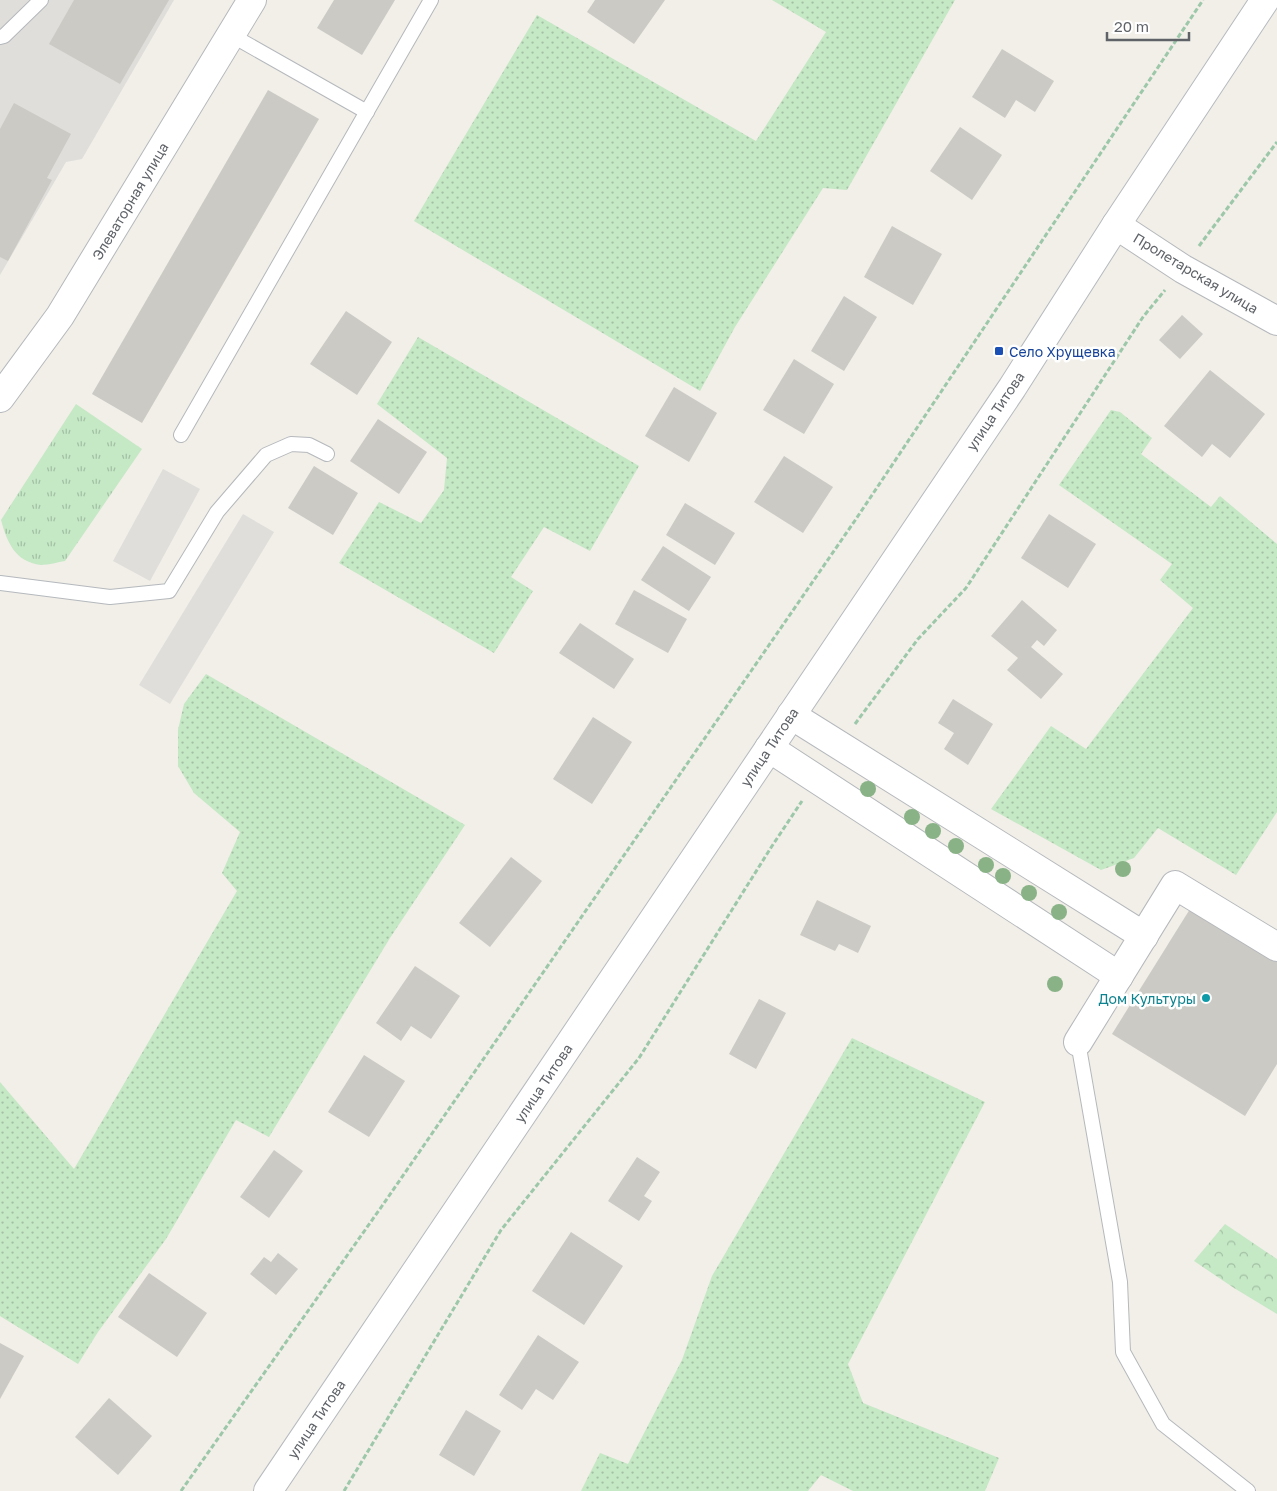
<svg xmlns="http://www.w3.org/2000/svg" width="1277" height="1491" font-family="'Golos Text',sans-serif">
  <defs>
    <pattern id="forest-crowns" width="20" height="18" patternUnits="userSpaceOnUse" patternTransform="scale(1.25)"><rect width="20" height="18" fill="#c5e8c5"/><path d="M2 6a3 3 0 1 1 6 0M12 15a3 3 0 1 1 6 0" fill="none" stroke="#a3c0a4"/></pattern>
    <pattern id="park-tufts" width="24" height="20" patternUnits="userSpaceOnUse" patternTransform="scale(1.25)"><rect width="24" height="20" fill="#c5e8c5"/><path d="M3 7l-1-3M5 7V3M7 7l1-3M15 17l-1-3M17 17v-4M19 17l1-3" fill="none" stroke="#a3c0a4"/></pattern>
    <pattern id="garden-dots" width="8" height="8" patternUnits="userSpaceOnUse" patternTransform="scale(1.25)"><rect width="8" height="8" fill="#c5e8c5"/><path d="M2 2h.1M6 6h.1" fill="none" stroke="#a3c0a4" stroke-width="1.8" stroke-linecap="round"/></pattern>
  </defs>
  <rect width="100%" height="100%" fill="#f1efe8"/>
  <g fill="#e0deda">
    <polygon points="0,0 174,0 82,159 66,162 0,275"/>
    <polygon points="163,469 200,489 150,581 113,561"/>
    <polygon points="243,514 274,532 170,704 139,685"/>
  </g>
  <polygon fill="url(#forest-crowns)" points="1225,1224 1277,1259 1277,1314 1234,1288 1194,1261"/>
  <path fill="url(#park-tufts)" d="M76,404L142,449L65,561C58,562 49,565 41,565C15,562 7,542 1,520Z"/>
  <g fill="url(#garden-dots)">
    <polygon points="772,0 955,0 847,190 823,188 735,327 700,391 414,221 537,15 756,141 826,32"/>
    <polygon points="418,337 639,466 590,551 544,527 511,577 533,591 494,653 339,563 379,502 421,523 444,490 447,458 377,404"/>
    <polygon points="1111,410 1120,412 1152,438 1141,454 1211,507 1220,496 1277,544 1277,812 1236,875 1158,828 1134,858 1101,870 991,809 1051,726 1086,749 1193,608 1160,580 1172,564 1059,485"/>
    <polygon points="206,674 465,825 390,938 269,1137 236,1120 166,1239 98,1332 78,1364 0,1316 0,1082 74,1169 237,891 222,873 240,832 194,793 178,766 178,730 184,704"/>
    <polygon points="852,1038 985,1102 848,1364 863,1403 999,1458 985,1491 853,1491 821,1475 808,1491 581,1491 600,1453 628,1464 682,1360 712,1276"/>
  </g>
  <g fill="#cccac5">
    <polygon points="74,0 169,0 120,84 49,44"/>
    <polygon points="334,0 395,0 362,55 317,28"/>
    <polygon points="595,0 665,0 634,44 587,12"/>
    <polygon points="1002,49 1054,81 1035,112 1016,100 1005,118 972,97"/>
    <polygon points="268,90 319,119 142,423 92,394"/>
    <polygon points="14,103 71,134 47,178 52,180 8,261 0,257 0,129"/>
    <polygon points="960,127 1002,155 972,200 930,171"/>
    <polygon points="892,226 942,254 913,305 864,277"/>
    <polygon points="844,296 877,317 844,371 811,351"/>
    <polygon points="346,311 392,342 357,395 310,364"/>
    <polygon points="1182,315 1203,334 1180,359 1159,340"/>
    <polygon points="794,359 834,384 804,434 763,410"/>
    <polygon points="1210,370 1265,414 1230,458 1212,444 1202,457 1164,426"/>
    <polygon points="674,387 717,413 689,462 645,436"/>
    <polygon points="378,419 427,452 399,494 350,461"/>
    <polygon points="784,456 833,487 803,533 754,502"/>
    <polygon points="314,466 358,493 333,535 288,508"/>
    <polygon points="685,503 735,533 715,565 666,535"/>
    <polygon points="1049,514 1096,544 1068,588 1021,558"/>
    <polygon points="663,546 711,577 689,611 641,580"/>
    <polygon points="634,590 687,619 668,653 615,624"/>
    <polygon points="1022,600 1057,630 1044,646 1037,640 1031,647 1063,674 1041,699 1007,670 1018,658 991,636"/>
    <polygon points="580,623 634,659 614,689 559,653"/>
    <polygon points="953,699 993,724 968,765 944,749 954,733 938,723"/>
    <polygon points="593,717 632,742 592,804 553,779"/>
    <polygon points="511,857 542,881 490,947 459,923"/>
    <polygon points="817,900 871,926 858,953 839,944 835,951 800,935"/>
    <polygon points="1190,909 1277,962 1277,1064 1245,1116 1112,1034"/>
    <polygon points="415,966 460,996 431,1039 411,1026 401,1041 376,1023"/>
    <polygon points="759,999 786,1013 756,1069 729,1054"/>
    <polygon points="364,1055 405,1081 369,1137 328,1112"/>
    <polygon points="274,1150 303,1171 269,1218 240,1197"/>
    <polygon points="637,1157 660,1172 644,1196 652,1201 639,1221 608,1201"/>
    <polygon points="571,1232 623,1266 584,1325 532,1291"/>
    <polygon points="278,1253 298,1269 276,1295 250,1274 264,1257 271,1262"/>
    <polygon points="149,1273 207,1313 177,1357 118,1317"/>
    <polygon points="538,1335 579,1362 553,1400 536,1389 522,1410 499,1395"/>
    <polygon points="0,1343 24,1356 0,1399"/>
    <polygon points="109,1398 152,1436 118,1475 75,1437"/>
    <polygon points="466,1410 501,1431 474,1476 439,1455"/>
  </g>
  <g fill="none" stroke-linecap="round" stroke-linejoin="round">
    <g stroke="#b5b8bc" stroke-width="16">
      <g id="lane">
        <polyline points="231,35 367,112"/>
        <polyline points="0,37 4,36 41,0"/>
        <polyline points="181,435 431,0"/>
        <polyline points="0,583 110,597 169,591 217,512 266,455 291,444 309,445 327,454"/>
        <polyline points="1078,1042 1120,1282 1123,1352 1163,1424 1248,1491"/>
      </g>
    </g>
    <g stroke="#b5b8bc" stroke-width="30">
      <g id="street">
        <polyline points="1116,225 1183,269 1277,321"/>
        <polyline points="0,398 60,316 252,0"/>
        <polyline points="791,715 1144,936"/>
        <polyline points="769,748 1119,976"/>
        <polyline points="1078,1042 1175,885 1277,947"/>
      </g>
    </g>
    <g stroke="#b6babf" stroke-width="30">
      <polyline id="secondary" points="268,1491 1012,388 1116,225 1265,0"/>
    </g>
    <g stroke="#9cc7a9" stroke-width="3" stroke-dasharray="5 2.5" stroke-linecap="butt">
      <polyline points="1199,246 1277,142"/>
      <polyline points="855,724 918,639 966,588 1143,317 1165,290"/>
      <polyline points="181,1491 382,1206 856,519 1203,0"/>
      <polyline points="344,1491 501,1230 639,1058 772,846 802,801"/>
    </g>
    <use href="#lane" stroke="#fff" stroke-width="14"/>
    <use href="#street" stroke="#fff" stroke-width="28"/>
    <use href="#secondary" stroke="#fff" stroke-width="28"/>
  </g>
  <g fill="#89b387">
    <circle cx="868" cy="789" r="8"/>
    <circle cx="912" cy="817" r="8"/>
    <circle cx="933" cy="831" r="8"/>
    <circle cx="956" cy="846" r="8"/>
    <circle cx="986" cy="865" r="8"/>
    <circle cx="1123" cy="869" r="8"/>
    <circle cx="1003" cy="876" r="8"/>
    <circle cx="1029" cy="893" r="8"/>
    <circle cx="1059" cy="912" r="8"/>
    <circle cx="1055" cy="984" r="8"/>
  </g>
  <rect fill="#1a4fb4" stroke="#fff" stroke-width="2" x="994" y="346" width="10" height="10" rx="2.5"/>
  <circle fill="#0f9aa8" stroke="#fff" stroke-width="2" cx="1206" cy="998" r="5"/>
  <g text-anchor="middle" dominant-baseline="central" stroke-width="5" stroke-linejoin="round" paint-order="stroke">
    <g font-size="14" fill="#5f6368" stroke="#fff">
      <text transform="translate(130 201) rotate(-59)">Элеваторная улица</text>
      <text transform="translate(1196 273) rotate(31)">Пролетарская улица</text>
      <text transform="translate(995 411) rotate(-56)">улица Титова</text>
      <text transform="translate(769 747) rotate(-56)">улица Титова</text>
      <text transform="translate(543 1083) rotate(-56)">улица Титова</text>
      <text transform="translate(316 1419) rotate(-56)">улица Титова</text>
    </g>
    <g font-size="14" fill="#164399" stroke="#fff" text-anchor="start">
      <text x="1009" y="351">Село Хрущевка</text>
    </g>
    <g font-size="14" fill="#0d838f" stroke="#fff" text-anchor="end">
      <text x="1196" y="998">Дом Культуры</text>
    </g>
  </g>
  <path d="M1107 32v8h82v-8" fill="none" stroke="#5f6368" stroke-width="2.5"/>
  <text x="1114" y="32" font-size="15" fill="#5f6368" stroke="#ffffff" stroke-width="4" paint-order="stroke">20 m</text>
</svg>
